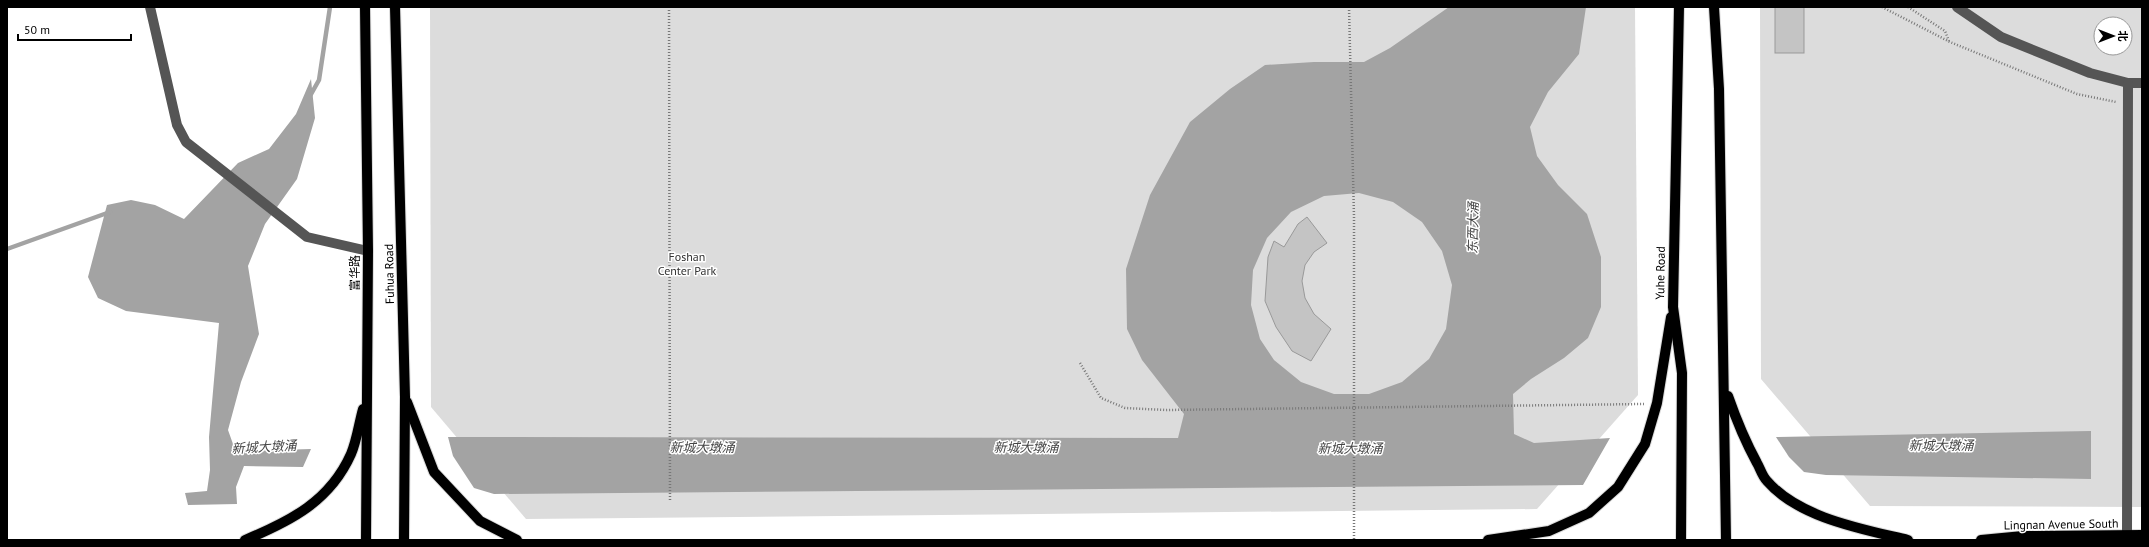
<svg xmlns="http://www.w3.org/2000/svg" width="2149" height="547" font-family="'PT Sans','Noto Sans SC',sans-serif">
  <rect width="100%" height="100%" fill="#fff"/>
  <g fill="#dcdcdc" fill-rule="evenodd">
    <polygon points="430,7 1635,7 1638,395 1537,509 526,519 431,407"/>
    <path d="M1760,7H2142V507L1870,506L1761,379ZM2101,24H2125V48H2101Z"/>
  </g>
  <g fill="#a3a3a3" fill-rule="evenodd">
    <path d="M1449,7H1586L1579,54L1548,92L1530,127L1537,156L1558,185L1587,214L1601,257V307L1588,338L1564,358L1531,379L1513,394L1514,434L1534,443L1610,438L1583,485L494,494L474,488L453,456L448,437L1178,438L1184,414L1142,360L1127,329L1126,269L1150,195L1190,122L1230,89L1265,65L1314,62H1364L1390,48ZM1359,193L1393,202L1422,222L1442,251L1452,285L1446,329L1429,359L1402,382L1369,394H1334L1301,382L1274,360L1260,339L1251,305L1253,270L1267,238L1291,212L1324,196Z"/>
    <polygon points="311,79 315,118 297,179 265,224 248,266 259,334 241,382 228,430 233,444 250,451 311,449 303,467 244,466 236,487 237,504 188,505 185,493 207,491 210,470 209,437 219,323 126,311 98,298 88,277 107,205 131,200 155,205 184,219 238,163 269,149 296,114"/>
    <polygon points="2091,431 2091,479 1826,475 1804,472 1789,457 1776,437"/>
  </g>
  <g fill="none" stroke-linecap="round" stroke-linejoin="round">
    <g stroke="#a3a3a3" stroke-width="4.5">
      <polyline points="310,96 319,80 330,7"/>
      <polyline points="7,249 110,212"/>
    </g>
  </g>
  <g fill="#c4c4c4" stroke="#999">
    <rect x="1775" y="7" width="29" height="46"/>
    <polygon points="1307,217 1327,243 1314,252 1305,265 1302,281 1305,298 1314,314 1331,329 1311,361 1292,351 1276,327 1265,301 1268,257 1274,241 1284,247 1298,224"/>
  </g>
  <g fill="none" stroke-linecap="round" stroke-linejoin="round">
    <g stroke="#dbdbdb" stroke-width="12">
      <g id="major">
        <polyline points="365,7 368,251 366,540"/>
        <polyline points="395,7 405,397 404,540"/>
        <polyline points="1679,7 1673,307 1682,373 1681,540"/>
        <polyline points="1714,7 1719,89 1726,540"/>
        <path d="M1728,396C1736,419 1745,441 1757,463C1760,468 1762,476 1767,481C1799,518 1862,529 1908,540"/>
        <polyline points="407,402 434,472 480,521 517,540"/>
        <path d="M245,540C291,521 330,501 351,454C357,440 359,423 363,409"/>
        <polyline points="1488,540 1549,531 1589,513 1618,487 1645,444 1657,403 1671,317"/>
        <polyline points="1981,540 2023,536 2142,535"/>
      </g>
    </g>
    <g stroke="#777" stroke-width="2.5" stroke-dasharray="1 2" stroke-linecap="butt">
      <polyline points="669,7 670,502"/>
      <polyline points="1349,7 1354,217 1354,540"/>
      <polyline points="1882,7 1950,42 2077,94 2116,102"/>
      <polyline points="1908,7 1945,31 1949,41"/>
      <polyline points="1080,363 1101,398 1125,408 1166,410 1644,404"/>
    </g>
    <g stroke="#555" stroke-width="10">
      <polyline points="150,7 177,125 186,142 307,237 368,251"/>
      <polyline points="1957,7 2001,37 2090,73 2128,83 2142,83"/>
      <polyline points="2127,535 2128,83"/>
    </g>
    <use href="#major" stroke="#000" stroke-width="10"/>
  </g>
  <g text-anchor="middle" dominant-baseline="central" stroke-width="3" stroke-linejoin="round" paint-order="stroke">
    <g font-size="12" fill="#333" stroke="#fff">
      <text x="687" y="256">Foshan<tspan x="687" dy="14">Center Park</tspan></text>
    </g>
    <g font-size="12" fill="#000" stroke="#fff">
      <text transform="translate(354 273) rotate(-90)">富华路</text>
      <text transform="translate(1660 273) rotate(-89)">Yuhe Road</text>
      <text transform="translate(389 274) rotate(-91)">Fuhua Road</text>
      <text transform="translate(2061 524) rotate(-1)">Lingnan Avenue South</text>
    </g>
    <g font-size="13" font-style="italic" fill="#444" stroke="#fff">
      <text transform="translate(1473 228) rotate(-89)">东西大涌</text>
      <text x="1941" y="445">新城大墩涌</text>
      <text transform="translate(264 447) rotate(-3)">新城大墩涌</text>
      <text x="702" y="447">新城大墩涌</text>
      <text x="1026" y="447">新城大墩涌</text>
      <text x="1350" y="448">新城大墩涌</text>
    </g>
  </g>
  <rect width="2149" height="547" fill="none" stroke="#000000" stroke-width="16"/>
  <g transform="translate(2113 36) rotate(90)"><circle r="19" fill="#ffffff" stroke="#999999"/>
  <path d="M0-3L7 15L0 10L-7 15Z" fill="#000000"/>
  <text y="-6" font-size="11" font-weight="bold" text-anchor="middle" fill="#000000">北</text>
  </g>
  <path d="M18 34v6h113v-6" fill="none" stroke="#000000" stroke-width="2"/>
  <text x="24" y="34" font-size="12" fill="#000000" stroke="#ffffff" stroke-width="3" paint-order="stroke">50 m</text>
</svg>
